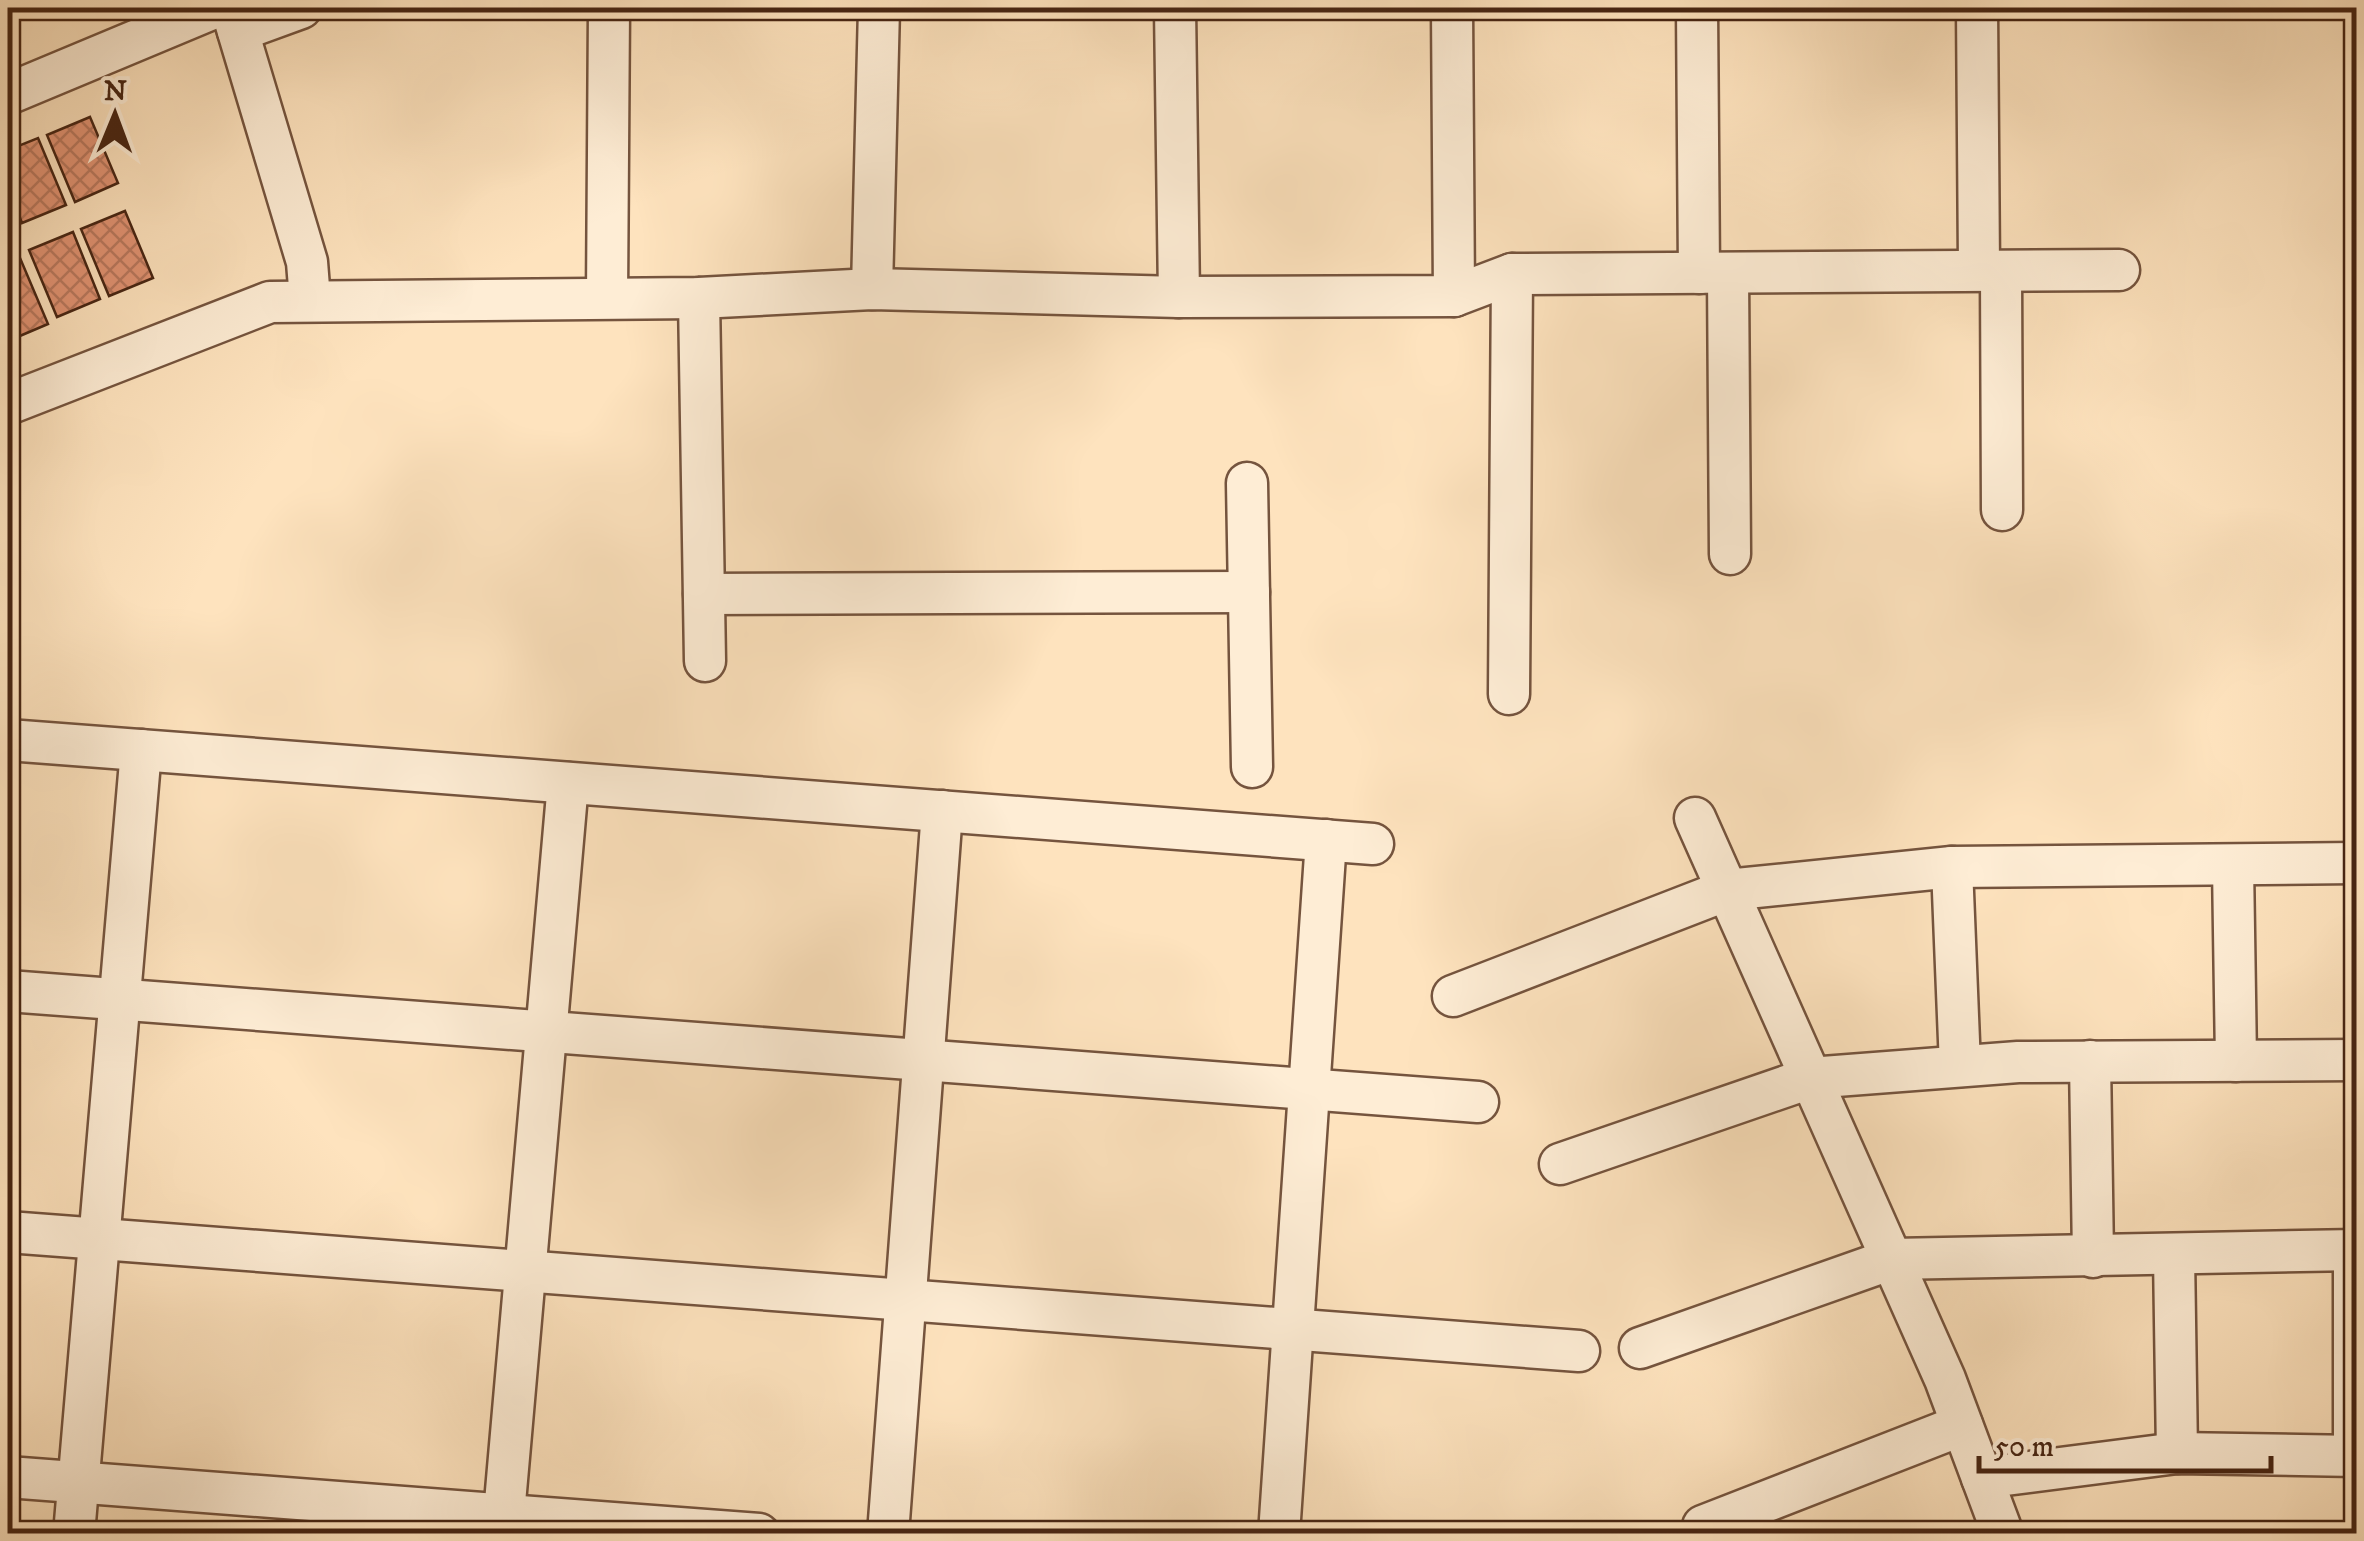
<svg xmlns="http://www.w3.org/2000/svg" width="2364" height="1541" font-family="'IM FELL DW Pica',serif">
  <defs>
    <pattern id="building-cross-hatch" width="8" height="8" patternUnits="userSpaceOnUse" patternTransform="scale(2.5)"><rect width="8" height="8" fill="#e19373"/><path d="M0 0l8 8M0 8l8-8" fill="none" stroke="#b8785d"/></pattern>
  </defs>
  <rect width="100%" height="100%" fill="#fee3be"/>
  <filter id="stains"><feTurbulence type="fractalNoise" baseFrequency=".002" numOctaves="4"/><feColorMatrix values="0 0 0 0 .2 0 0 0 0 .09 0 0 0 0 .02 0 0 0 .5 -.17"/></filter>
  <radialGradient id="worn" r=".72"><stop offset=".6" stop-color="#630" stop-opacity="0"/><stop offset="1" stop-color="#630" stop-opacity=".3"/></radialGradient>
  <g fill="url(#building-cross-hatch)" stroke="#472513" stroke-width="2.5">
    <polygon points="90,117 118,183 75,202 47,135"/>
    <polygon points="38,138 66,205 22,223 8,188 8,150"/>
    <polygon points="125,211 153,278 109,296 81,229"/>
    <polygon points="73,232 100,299 57,317 29,250"/>
    <polygon points="20,258 48,324 8,341 8,263"/>
  </g>
  <g fill="none" stroke-linecap="round" stroke-linejoin="round">
    <g stroke="#75543e" stroke-width="45">
      <g id="street">
        <polyline points="231,8 307,262 310,300"/>
        <polyline points="1175,8 1179,297"/>
        <polyline points="1452,8 1454,296"/>
        <polyline points="1697,8 1699,273"/>
        <polyline points="1977,8 1979,268"/>
        <polyline points="238,31 301,8"/>
        <polyline points="8,94 214,8"/>
        <polyline points="2001,272 2002,510"/>
        <polyline points="1728,274 1730,554"/>
        <polyline points="872,289 879,8"/>
        <polyline points="607,298 609,8"/>
        <polyline points="699,298 705,661"/>
        <polyline points="8,404 270,302 699,298 872,289 1179,297 1454,296 1512,274 2119,270"/>
        <polyline points="1247,483 1252,767"/>
        <polyline points="704,594 1249,592"/>
        <polyline points="1509,694 1512,274"/>
        <polyline points="8,740 1373,844"/>
        <polyline points="1695,818 1945,1379 2003,1534"/>
        <polyline points="2233,865 2236,1061"/>
        <polyline points="1952,867 1960,1066"/>
        <polyline points="8,991 1478,1102"/>
        <polyline points="1453,996 1727,890 1952,867 2356,863"/>
        <polyline points="2090,1061 2093,1257"/>
        <polyline points="1560,1164 1810,1078 2018,1062 2356,1060"/>
        <polyline points="8,1232 1579,1351"/>
        <polyline points="2174,1255 2177,1453"/>
        <polyline points="1640,1348 1892,1259 2356,1250"/>
        <polyline points="2354,1456 2354,1250"/>
        <polyline points="8,1477 759,1534"/>
        <polyline points="1982,1478 2177,1453 2356,1456"/>
        <polyline points="504,1514 568,783"/>
        <polyline points="1703,1526 1962,1425"/>
        <polyline points="74,1534 141,750"/>
        <polyline points="888,1534 942,811"/>
        <polyline points="1279,1534 1326,840"/>
      </g>
    </g>
    <use href="#street" stroke="#feedd5" stroke-width="40"/>
  </g>
  <rect width="2364" height="1541" fill="none" stroke="#fee3be" stroke-width="40"/>
  <rect x="10" y="10" width="2344" height="1521" fill="none" stroke="#472513" stroke-width="5"/>
  <rect x="20" y="20" width="2324" height="1501" fill="none" stroke="#472513" stroke-width="2.5"/>
  <g transform="translate(115 115) rotate(1)" stroke="#feedd5" stroke-width="8" paint-order="stroke">
  <path d="M0-8L18 38L0 25L-18 38Z" fill="#472513"/>
  <text y="-15" font-size="28" font-weight="bold" text-anchor="middle" fill="#472513">N</text>
  </g>
  <path d="M1979 1456v15h292v-15" fill="none" stroke="#472513" stroke-width="5"/>
  <text x="1994" y="1456" font-size="30" fill="#472513" stroke="#feedd5" stroke-width="8" paint-order="stroke">50 m</text>
  <rect width="100%" height="100%" filter="url(#stains)"/>
  <rect width="100%" height="100%" fill="url(#worn)"/>
</svg>
